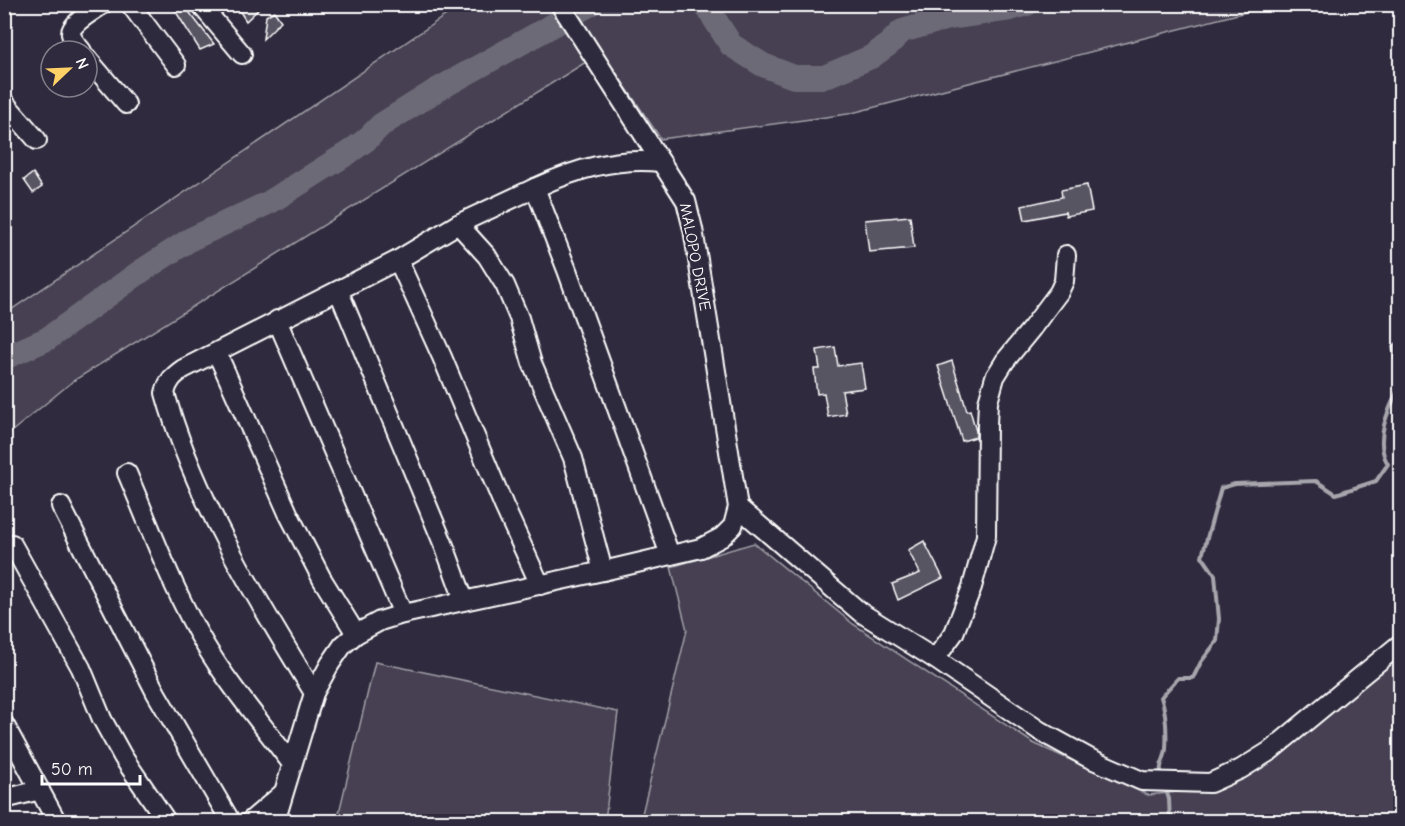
<svg xmlns="http://www.w3.org/2000/svg" width="1405" height="826" font-family="'Comic Neue',sans-serif">
  <rect width="100%" height="100%" fill="#2f2a3d"/>
  <filter id="ink" filterUnits="userSpaceOnUse"><feTurbulence type="fractalNoise" baseFrequency=".0167" numOctaves="2"/><feDisplacementMap in="SourceGraphic" scale="12" xChannelSelector="R" yChannelSelector="G"/><feConvolveMatrix kernelMatrix="1 2 1 2 8 2 1 2 1" color-interpolation-filters="sRGB"/></filter>
  <g filter="url(#ink)">
    <g fill="#464152" stroke="#a2a0a8" stroke-width="1.5">
      <polygon points="461,5 548,5 586,62 73,381 5,437 5,314"/>
      <polygon points="570,5 1273,5 848,114 661,139"/>
      <polygon points="754,543 853,624 1033,743 1148,795 1199,790 1245,778 1283,753 1400,656 1400,821 640,822 687,630 671,567"/>
      <polygon points="375,662 618,712 605,821 337,821"/>
    </g>
    <g fill="none" stroke-linecap="round" stroke-linejoin="round">
      <g stroke="#a7a6ad" stroke-width="4">
        <polyline points="1400,342 1393,347 1400,378"/>
        <path d="M1162,777C1158,763 1165,762 1166,749C1167,733 1166,712 1161,697L1178,678H1193L1201,662L1217,641L1219,619L1215,575L1202,556L1221,488L1235,484L1316,481L1336,494L1376,481L1388,464C1373,440 1389,408 1400,386"/>
        <polyline points="1165,787 1169,799 1170,822"/>
      </g>
      <g stroke="#6d6a77" stroke-width="24">
        <polyline points="705,4 731,45 763,65 794,77 824,77 871,57 889,44 902,31 948,18 1010,9 1027,4"/>
        <polyline points="4,358 47,339 140,272 191,239 270,202 348,153 366,140 381,125 435,91 591,4"/>
      </g>
    </g>
    <g fill="#595564" stroke="#fff" stroke-width="1.5">
      <polygon points="171,4 183,4 214,44 200,50"/>
      <polygon points="245,4 264,4 246,21 239,10"/>
      <polygon points="274,11 281,21 263,39 266,16"/>
      <polygon points="33,173 42,187 33,193 24,180"/>
      <polygon points="1087,185 1092,211 1066,216 1065,212 1025,220 1022,206 1062,197 1061,190"/>
      <polygon points="910,216 914,248 869,252 865,220"/>
      <polygon points="835,347 838,366 861,363 865,388 842,391 846,414 828,417 824,393 817,394 814,369 820,369 817,350"/>
      <polygon points="952,361 967,411 970,410 976,431 976,437 962,441 938,366"/>
      <polygon points="924,541 943,578 898,600 892,584 920,573 908,550"/>
    </g>
    <g fill="none" stroke-linecap="round" stroke-linejoin="round">
      <g stroke="#fff" stroke-width="22">
        <g id="minor">
          <polyline points="130,4 176,65"/>
          <polyline points="200,4 242,54"/>
          <path d="M82,51C78,46 72,40 71,34C69,24 95,10 103,4"/>
          <polyline points="87,58 126,104"/>
          <polyline points="4,102 37,140"/>
          <path d="M535,188C576,169 616,157 661,162"/>
          <polyline points="458,224 487,256 505,285 519,318 532,363 573,458 603,571"/>
          <polyline points="398,260 458,224 535,188 567,270 670,555"/>
          <polyline points="339,292 445,548 464,600"/>
          <polyline points="277,320 403,614"/>
          <polyline points="217,353 288,513 322,579 356,634"/>
          <path d="M127,473C152,531 173,591 205,645C230,687 263,725 292,764"/>
          <polyline points="61,506 156,693 231,822"/>
          <polyline points="738,507 860,612 935,659 1040,731 1089,758 1142,781 1210,783 1241,769 1270,751 1400,644"/>
          <polyline points="12,544 81,668 102,719 123,757 167,822"/>
          <polyline points="935,659 954,633 972,587 986,536 987,425 988,402 995,377 1005,361 1032,328 1059,292 1064,281 1066,255"/>
          <path d="M314,693C257,600 194,498 165,393C168,381 173,376 183,369L398,260L442,357L504,506L540,585"/>
          <polyline points="4,724 57,822"/>
          <polyline points="4,799 40,790"/>
          <polyline points="249,822 283,793"/>
          <polyline points="275,822 314,693 330,664 343,645 356,634 380,621 403,614 603,571 701,548 722,537 733,526 738,507 693,229 686,201 560,4"/>
        </g>
      </g>
      <use href="#minor" stroke="#2f2a3d" stroke-width="18"/>
    </g>
  </g>
  <g text-anchor="middle" dominant-baseline="central" stroke-width="4.5" stroke-linejoin="round" paint-order="stroke">
    <g font-size="16" fill="#fff" stroke="#2f2a3d">
      <text transform="translate(695 257) rotate(79)">MALOPO DRIVE</text>
    </g>
  </g>
  <rect width="1405" height="826" fill="none" stroke="#2f2a3d" stroke-width="24"/>
  <rect x="12" y="12" width="1381" height="802" fill="none" stroke="#fff" stroke-width="2" filter="url(#ink)"/>
  <g transform="translate(69 69) rotate(67)"><circle r="28" fill="#2f2a3d" stroke="#827f8b" stroke-width="1.5"/>
  <path d="M0-4.5L10 22L0 15L-10 22Z" fill="#ffd166"/>
  <text y="-9" font-size="16" font-weight="bold" text-anchor="middle" fill="#ffffff">N</text>
  </g>
  <path d="M42 775v9h98v-9" fill="none" stroke="#ffffff" stroke-width="3"/>
  <text x="51" y="775" font-size="18" fill="#ffffff" stroke="#2f2a3d" stroke-width="4.5" paint-order="stroke">50 m</text>
</svg>
